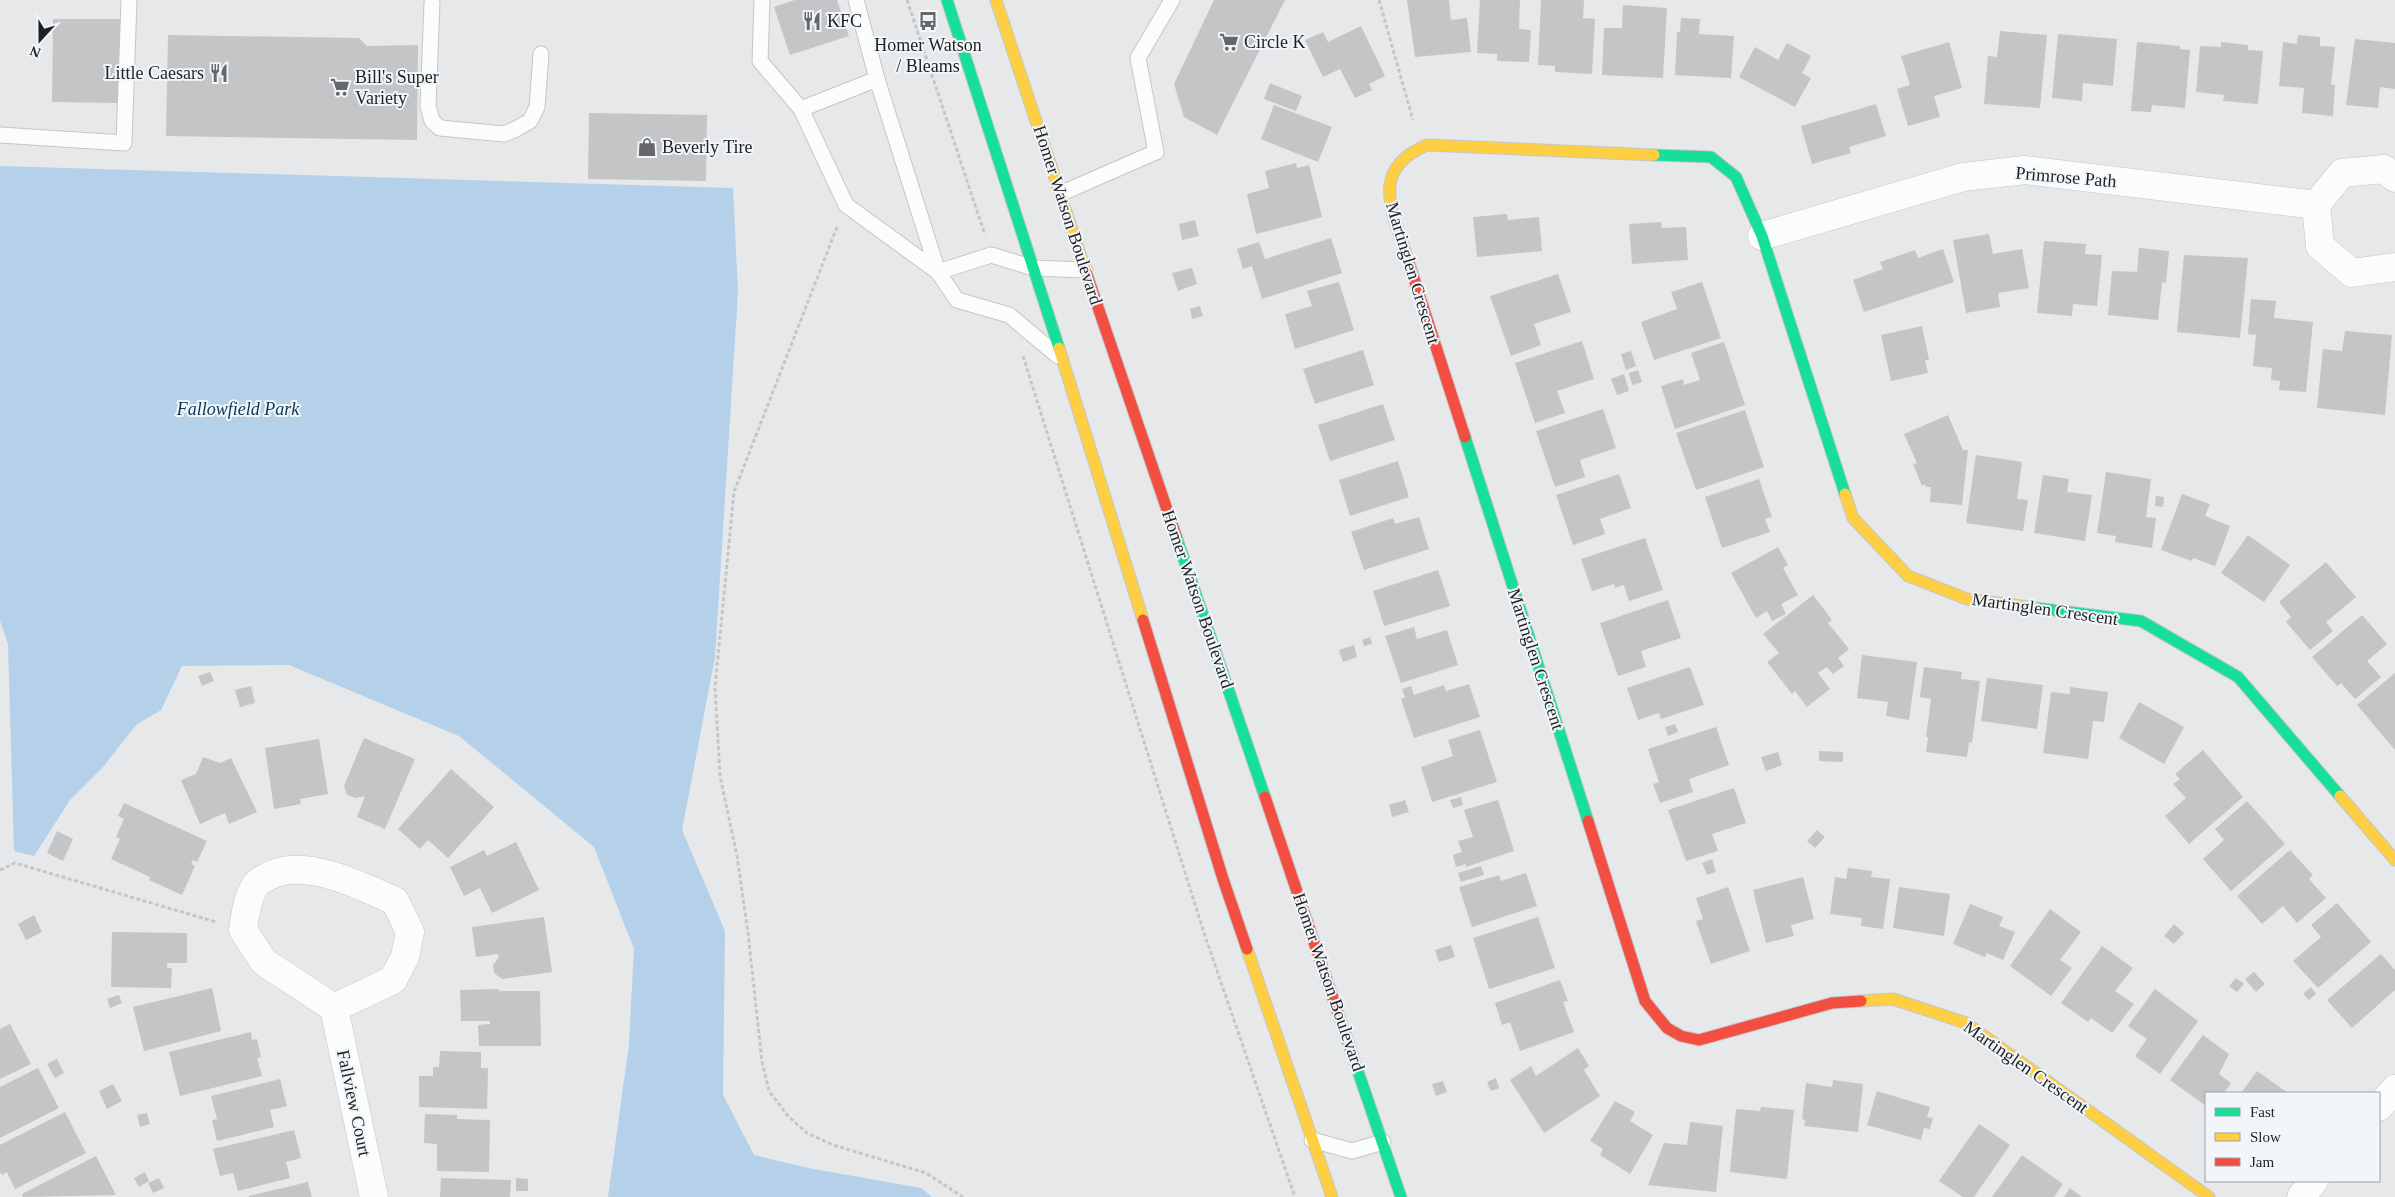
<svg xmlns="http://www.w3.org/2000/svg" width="2395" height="1197" font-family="Georgia,serif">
  <rect width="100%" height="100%" fill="#e6e8ea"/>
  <polygon fill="#b4d1e9" points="0,166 733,188 738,292 715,657 682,830 725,931 723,1095 754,1155 808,1168 921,1188 932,1197 608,1197 629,1044 634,949 594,847 459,736 289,665 182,666 161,710 136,725 103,767 70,800 34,856 14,851 8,644 0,621"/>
  <g fill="#c4c5c7">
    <polygon points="795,0 837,0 849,36 790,55 774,7"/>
    <polygon points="1214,0 1285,0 1217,135 1184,117 1174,84"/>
    <polygon points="1407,0 1449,0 1451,20 1467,18 1471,52 1415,57"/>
    <polygon points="1480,0 1520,0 1519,29 1531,30 1529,62 1497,61 1497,54 1477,53"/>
    <polygon points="1541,0 1584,0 1583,18 1595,19 1592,74 1555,72 1555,66 1538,65"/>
    <polygon points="1623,5 1667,8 1663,78 1602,75 1604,28 1622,28"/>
    <polygon points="1681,18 1700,19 1699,34 1734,36 1731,78 1675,75 1677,32 1680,32"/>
    <polygon points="53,19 121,19 120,103 52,102"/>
    <polygon points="1361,26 1385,76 1369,84 1372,90 1355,98 1340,69 1323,77 1305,40 1323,32 1328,42"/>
    <polygon points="2000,31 2047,35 2040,108 1984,104 1988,56 1997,57"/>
    <polygon points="2058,34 2117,39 2113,86 2083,83 2082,101 2052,98"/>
    <polygon points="168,35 359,38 367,46 418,45 417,140 166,136"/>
    <polygon points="2298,35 2320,37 2320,46 2335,47 2331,85 2335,85 2333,116 2302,113 2304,88 2279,86 2283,42 2297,44"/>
    <polygon points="2355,39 2395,43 2395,89 2380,87 2378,108 2346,105"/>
    <polygon points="1949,42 1962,88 1934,96 1940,117 1908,126 1897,89 1910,85 1901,56"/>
    <polygon points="2137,42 2180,46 2180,49 2190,50 2185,108 2152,105 2151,112 2131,111"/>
    <polygon points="2221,42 2248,45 2248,50 2263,51 2258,104 2223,101 2224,95 2196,92 2200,46 2221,47"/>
    <polygon points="1787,43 1811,56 1802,73 1811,78 1795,107 1739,77 1755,47 1778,60"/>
    <polygon points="1270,83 1302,96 1296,111 1264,99"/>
    <polygon points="1876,104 1886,136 1849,147 1851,153 1812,164 1801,126"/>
    <polygon points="1274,105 1332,127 1318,162 1261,139"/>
    <polygon points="589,113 707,115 706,181 588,179"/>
    <polygon points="1296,163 1297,168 1309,165 1322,217 1256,234 1247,194 1269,188 1265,171"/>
    <polygon points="1507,214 1508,220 1539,217 1542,251 1477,257 1473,217"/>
    <polygon points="1195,220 1199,236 1182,240 1179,224"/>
    <polygon points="1661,222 1662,228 1686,227 1688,260 1632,264 1629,224"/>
    <polygon points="1989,234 1993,254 2022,249 2029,288 1998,293 2000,307 1966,313 1953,240"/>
    <polygon points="1331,238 1342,273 1262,299 1252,266 1243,269 1237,249 1259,242 1265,259"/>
    <polygon points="2044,241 2086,244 2085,254 2102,255 2097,306 2073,304 2072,316 2037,313"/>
    <polygon points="2139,248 2169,251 2166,283 2162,282 2158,320 2108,315 2112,271 2137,272"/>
    <polygon points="1943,249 1954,282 1864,312 1853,280 1883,269 1880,262 1915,250 1918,258"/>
    <polygon points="2184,255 2248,258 2240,338 2177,332"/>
    <polygon points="1192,268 1197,284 1178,291 1172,273"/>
    <polygon points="1558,274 1571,312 1534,324 1541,345 1511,356 1490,296"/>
    <polygon points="1339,282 1354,330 1295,349 1285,314 1312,306 1307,291"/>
    <polygon points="1702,282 1721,338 1654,360 1641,322 1677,309 1671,292"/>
    <polygon points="2251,299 2276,301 2274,318 2313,322 2306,392 2279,390 2280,381 2271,380 2272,368 2253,366 2256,335 2248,334"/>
    <polygon points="1200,306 1203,316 1192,319 1190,309"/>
    <polygon points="1922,326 1929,360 1925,360 1928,373 1891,381 1881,335"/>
    <polygon points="2345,331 2392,335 2385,415 2317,408 2323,349 2342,351"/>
    <polygon points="1582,341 1594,379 1557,391 1565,413 1535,423 1515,363"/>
    <polygon points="1724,342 1745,405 1675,429 1661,386 1683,379 1684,385 1700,380 1691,353"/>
    <polygon points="1363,350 1374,385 1315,404 1303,369"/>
    <polygon points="1631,351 1636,366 1626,370 1621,354"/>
    <polygon points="1638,370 1642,382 1632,385 1629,373"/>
    <polygon points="1624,374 1629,391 1617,395 1611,379"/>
    <polygon points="1383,404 1395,440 1330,461 1318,425"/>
    <polygon points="1603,409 1616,448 1580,460 1585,477 1555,487 1536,431"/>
    <polygon points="1745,410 1764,467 1696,490 1676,433"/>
    <polygon points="1948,415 1963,450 1968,450 1962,505 1930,502 1931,487 1926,487 1925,484 1922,486 1913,464 1917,463 1904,434"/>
    <polygon points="1976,455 2022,462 2017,499 2028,500 2023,531 1966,523"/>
    <polygon points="1398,461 1409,497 1350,516 1339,480"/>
    <polygon points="2106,472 2151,479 2146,517 2156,518 2152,548 2115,542 2116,536 2097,533"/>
    <polygon points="1619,474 1631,508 1600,519 1605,534 1573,545 1556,495"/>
    <polygon points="2043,475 2069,479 2067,492 2092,495 2085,541 2034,533"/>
    <polygon points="1759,479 1772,517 1765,519 1770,532 1722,548 1705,497"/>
    <polygon points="2182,494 2210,504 2205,516 2230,526 2215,566 2193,558 2192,561 2161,550"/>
    <polygon points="2156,496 2164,497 2163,507 2155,506"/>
    <polygon points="1419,517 1429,549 1364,570 1351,532 1393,518 1395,524"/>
    <polygon points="2248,535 2290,565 2264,602 2221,573"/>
    <polygon points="1645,538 1663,590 1629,601 1624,585 1615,588 1614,584 1592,591 1581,559"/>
    <polygon points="1778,547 1788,565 1783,568 1798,595 1781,604 1786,614 1772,621 1767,611 1756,618 1731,573"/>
    <polygon points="2326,562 2356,597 2326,622 2333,631 2310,650 2286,622 2291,617 2279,602"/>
    <polygon points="1438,570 1450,606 1384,626 1373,591"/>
    <polygon points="1813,595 1832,620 1828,623 1849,649 1838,658 1844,666 1833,674 1827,667 1818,673 1830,689 1807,707 1795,691 1792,694 1767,662 1779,653 1763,634"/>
    <polygon points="1668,600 1681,638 1641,651 1646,667 1618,676 1600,623"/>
    <polygon points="2362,615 2387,644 2367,661 2381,677 2355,699 2341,683 2337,686 2312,657"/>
    <polygon points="1414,627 1417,639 1447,630 1458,665 1401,683 1385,636"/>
    <polygon points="1370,637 1372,644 1364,646 1362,640"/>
    <polygon points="1354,645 1357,657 1343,662 1339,650"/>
    <polygon points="1862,655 1917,662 1909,720 1886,716 1888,702 1857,698"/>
    <polygon points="1690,667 1704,705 1661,719 1659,713 1638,720 1627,688"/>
    <polygon points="1924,667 1962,672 1961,679 1980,681 1972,743 1969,742 1967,757 1926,752 1928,737 1926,737 1931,699 1920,697"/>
    <polygon points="210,672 214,681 202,686 198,676"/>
    <polygon points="2395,673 2395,750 2357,705"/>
    <polygon points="1987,678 2043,685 2037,729 1981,721"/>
    <polygon points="1469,684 1480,717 1414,738 1401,699 1405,697 1402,689 1411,686 1414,695 1444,685 1446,691"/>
    <polygon points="251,686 255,703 240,707 235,690"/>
    <polygon points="2070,687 2108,692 2104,722 2093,721 2088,759 2043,753 2051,692 2070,694"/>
    <polygon points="2139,702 2184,727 2164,764 2119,738"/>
    <polygon points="1675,724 1678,732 1668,736 1665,727"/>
    <polygon points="1716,727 1729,765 1689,779 1693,792 1660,803 1653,784 1659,782 1648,749"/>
    <polygon points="1480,730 1497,782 1432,802 1421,767 1453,756 1448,740"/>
    <polygon points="364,738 415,759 385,829 357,817 365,796 356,798 347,795 344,786"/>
    <polygon points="319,739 328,794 300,799 301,804 274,809 265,748"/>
    <polygon points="2203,750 2243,797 2189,844 2165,816 2186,798 2173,784 2180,779 2175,774"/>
    <polygon points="1819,751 1843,752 1843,762 1819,761"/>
    <polygon points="1778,752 1782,765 1766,771 1761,757"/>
    <polygon points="203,757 220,763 231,758 257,812 229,824 225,813 200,824 181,780 196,774"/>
    <polygon points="451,769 494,807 448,858 428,840 420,849 398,829"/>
    <polygon points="1734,788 1746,823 1712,834 1718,851 1686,861 1668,810"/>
    <polygon points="1461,797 1463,805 1453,808 1450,800"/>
    <polygon points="1405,800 1409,812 1392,817 1389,805"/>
    <polygon points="1498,800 1514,851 1466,867 1466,864 1456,867 1453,855 1462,852 1458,841 1473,837 1464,810"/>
    <polygon points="2247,801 2285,844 2231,891 2203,859 2224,840 2215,829"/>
    <polygon points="124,803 207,841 197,862 193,860 191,864 195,866 182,895 149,880 150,877 111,859 120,839 116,837 124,819 118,816"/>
    <polygon points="1817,830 1825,837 1815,848 1807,841"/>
    <polygon points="57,831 73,839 63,861 47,853"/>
    <polygon points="516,842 539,890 492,913 480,888 464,896 450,867 484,850 487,856"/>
    <polygon points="2290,850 2313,875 2309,879 2326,898 2297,923 2283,906 2262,924 2237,896"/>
    <polygon points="1712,859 1716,872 1707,875 1702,863"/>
    <polygon points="1481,866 1484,875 1461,882 1458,873"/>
    <polygon points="1848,868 1872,871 1871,877 1890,879 1883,929 1861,926 1862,918 1830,914 1835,877 1846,879"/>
    <polygon points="1526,873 1537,906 1472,927 1459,887 1499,875 1501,881"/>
    <polygon points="1803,877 1814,919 1791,925 1794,936 1766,943 1753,890"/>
    <polygon points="1728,887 1750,951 1711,964 1696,921 1703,919 1696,898"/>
    <polygon points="1899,887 1950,894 1944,936 1893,928"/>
    <polygon points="2337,903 2371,942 2318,988 2293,961 2321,937 2311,925"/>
    <polygon points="1970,904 2003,917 1999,926 2015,932 2003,960 1987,953 1985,957 1953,944"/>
    <polygon points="2050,909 2081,932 2060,960 2072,968 2051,996 2010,966"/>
    <polygon points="34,915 42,932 26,940 18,924"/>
    <polygon points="544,917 552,972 502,979 494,973 493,965 499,957 498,954 476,957 472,927"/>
    <polygon points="1538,917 1555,968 1489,989 1473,938"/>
    <polygon points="2174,924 2184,933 2174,944 2164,936"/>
    <polygon points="112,932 187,933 187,963 167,963 167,968 172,968 171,988 111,987"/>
    <polygon points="1451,945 1455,957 1439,962 1435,950"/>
    <polygon points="2102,946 2133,968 2115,991 2134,1004 2112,1033 2091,1018 2088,1022 2061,1003"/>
    <polygon points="2381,954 2395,970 2395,990 2352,1028 2327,1000"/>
    <polygon points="2254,972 2265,984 2256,992 2245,979"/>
    <polygon points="2236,978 2244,984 2237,992 2229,986"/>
    <polygon points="1560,980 1568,1001 1563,1002 1574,1032 1520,1051 1510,1022 1502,1025 1495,1003"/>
    <polygon points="2311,987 2316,994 2309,1000 2303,994"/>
    <polygon points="212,988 221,1031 144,1051 133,1007"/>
    <polygon points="499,989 499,991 540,991 541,1046 479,1046 478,1025 490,1024 490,1021 461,1021 460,990"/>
    <polygon points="2155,989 2198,1021 2160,1074 2135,1056 2147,1039 2128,1026"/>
    <polygon points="119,995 122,1003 110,1008 107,999"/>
    <polygon points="10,1024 31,1064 0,1079 0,1029"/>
    <polygon points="251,1032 252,1040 257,1039 261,1057 257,1058 262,1076 180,1096 169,1052"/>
    <polygon points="2203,1035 2229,1054 2219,1074 2231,1083 2224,1093 2206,1093 2206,1106 2170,1080"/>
    <polygon points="1578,1048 1589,1066 1584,1070 1600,1096 1544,1133 1510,1080 1531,1066 1536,1076"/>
    <polygon points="440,1051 481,1052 481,1068 488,1068 487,1109 419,1107 419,1076 433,1076 433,1067 439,1067"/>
    <polygon points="57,1059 64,1073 55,1078 47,1064"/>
    <polygon points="38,1068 59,1108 0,1138 0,1087"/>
    <polygon points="2257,1071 2288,1093 2241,1093"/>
    <polygon points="1496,1078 1499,1088 1491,1091 1487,1082"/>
    <polygon points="280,1079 287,1106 270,1110 274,1127 217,1141 212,1120 217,1119 211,1096"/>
    <polygon points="1833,1080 1863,1084 1858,1132 1804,1126 1805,1120 1802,1119 1806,1083 1832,1087"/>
    <polygon points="1443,1081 1447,1092 1436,1096 1432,1084"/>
    <polygon points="113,1084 122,1101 107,1109 99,1091"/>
    <polygon points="1877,1091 1930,1107 1927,1117 1933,1118 1930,1129 1924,1128 1921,1140 1867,1125"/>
    <polygon points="1615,1101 1635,1112 1630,1121 1653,1135 1630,1174 1600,1155 1603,1149 1590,1141"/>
    <polygon points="1761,1107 1794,1110 1787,1179 1730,1172 1736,1109 1760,1111"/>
    <polygon points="65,1112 86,1153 15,1189 7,1172 2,1175 0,1172 0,1145"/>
    <polygon points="147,1113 150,1124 140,1127 137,1115"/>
    <polygon points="425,1114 457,1115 457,1119 490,1120 489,1172 437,1171 437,1144 424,1143"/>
    <polygon points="1690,1122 1723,1126 1716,1192 1648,1185 1664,1143 1687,1145"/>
    <polygon points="1979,1124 2010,1145 1974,1197 1963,1197 1939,1181"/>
    <polygon points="294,1130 301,1158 286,1162 290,1178 238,1191 233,1173 220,1176 213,1149"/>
    <polygon points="2022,1155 2063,1184 2054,1197 1992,1197"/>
    <polygon points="96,1156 116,1195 23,1197 22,1194"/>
    <polygon points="145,1172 149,1181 139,1187 134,1178"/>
    <polygon points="159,1178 164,1188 153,1193 148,1183"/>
    <polygon points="441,1178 511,1180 510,1197 440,1197"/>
    <polygon points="516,1178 528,1179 528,1191 516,1191"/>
    <polygon points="308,1182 312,1197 249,1197 249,1196"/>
    <polygon points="2070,1188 2082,1197 2064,1197"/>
  </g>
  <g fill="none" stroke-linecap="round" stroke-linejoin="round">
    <g stroke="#c4c6c7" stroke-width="17">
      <g id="lane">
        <polyline points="762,0 760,61 801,109"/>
        <polyline points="856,0 877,79"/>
        <polyline points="432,3 428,106 432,121 440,128 504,134 516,129 530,121 537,107 541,54"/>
        <polyline points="0,135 124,143 129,0"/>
        <polyline points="1062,193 1156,152 1138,58 1172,0"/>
        <polyline points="1058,356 1009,315 957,300 938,272 846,205 801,109 877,79 938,272 991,255 1034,268 1085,270"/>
        <polyline points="1312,1140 1352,1151 1383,1142"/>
      </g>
    </g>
    <g stroke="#c4c6c7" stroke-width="29">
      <g id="street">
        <polyline points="2395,178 2384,169 2342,173 2316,205 2320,246 2352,273 2395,267"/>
        <polyline points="1762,236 1963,177 2025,170 2316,205"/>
        <path d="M334,1008L393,980L405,957L410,932L395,901C361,886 303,856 267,877C263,879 257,882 255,886C247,898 245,916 243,930L264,962L334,1008L374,1197"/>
        <polyline points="2379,1107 2395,1089"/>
        <polyline points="2301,1197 2314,1181"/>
      </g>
    </g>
    <g stroke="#c4c6c7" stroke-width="13">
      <g id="fast">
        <polyline points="947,0 1059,348"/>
        <polyline points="1654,155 1711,157 1736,177 1762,236 1845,494"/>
        <polyline points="1465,437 1588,821"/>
        <polyline points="1176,536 1265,797"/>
        <polyline points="2036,608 2141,621 2238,677 2340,796"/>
        <polyline points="1339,1016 1401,1197"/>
      </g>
    </g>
    <g stroke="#c4c6c7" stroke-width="13">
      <g id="slow">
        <polyline points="996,0 1086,272"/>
        <path d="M1407,257C1393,212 1368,170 1427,145L1654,155"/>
        <polyline points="1059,348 1143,620"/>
        <polyline points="1845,494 1853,518 1908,576 1967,599 2036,608"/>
        <polyline points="2340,796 2395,860"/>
        <polyline points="1247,949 1332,1197"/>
        <polyline points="1861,1001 1893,999 1966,1023 2209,1197"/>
      </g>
    </g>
    <g stroke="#c4c6c7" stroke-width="13">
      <g id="jam">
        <polyline points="1407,257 1465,437"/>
        <polyline points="1086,272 1176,536"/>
        <polyline points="1143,620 1223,879 1247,949"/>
        <polyline points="1265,797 1339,1016"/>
        <polyline points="1588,821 1645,1001 1667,1028 1681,1036 1699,1040 1832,1003 1861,1001"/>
      </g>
    </g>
    <g stroke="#c6c6c6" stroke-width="3" stroke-dasharray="4 2.5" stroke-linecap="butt">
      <polyline points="907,0 985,235"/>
      <polyline points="1379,0 1413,120"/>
      <polyline points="837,227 734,492 715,687 720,776 737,856 748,933 762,1062 769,1091 788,1116 807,1133 833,1145 926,1173 963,1197"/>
      <polyline points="1023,356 1205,936 1295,1197"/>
      <polyline points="0,870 15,863 216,922"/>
    </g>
    <use href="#lane" stroke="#fbfcfc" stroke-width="15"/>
    <use href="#street" stroke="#fbfcfc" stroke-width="28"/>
    <use href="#fast" stroke="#16e098" stroke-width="11"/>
    <use href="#slow" stroke="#ffcf43" stroke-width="11"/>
    <use href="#jam" stroke="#f24e42" stroke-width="11"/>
  </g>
  <defs>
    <g id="restaurant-bare" transform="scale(1.5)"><path d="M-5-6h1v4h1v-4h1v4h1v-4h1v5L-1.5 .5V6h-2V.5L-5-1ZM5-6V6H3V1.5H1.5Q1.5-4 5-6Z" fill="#656768" stroke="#f2f6fa" stroke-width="2.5" paint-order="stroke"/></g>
    <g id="bus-bare" transform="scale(1.5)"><path d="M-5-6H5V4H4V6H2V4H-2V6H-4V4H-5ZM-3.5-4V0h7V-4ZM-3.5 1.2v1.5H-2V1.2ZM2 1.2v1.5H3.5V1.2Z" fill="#656768" stroke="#f2f6fa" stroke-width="2.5" paint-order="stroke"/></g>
    <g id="supermarket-bare" transform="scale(1.5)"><path d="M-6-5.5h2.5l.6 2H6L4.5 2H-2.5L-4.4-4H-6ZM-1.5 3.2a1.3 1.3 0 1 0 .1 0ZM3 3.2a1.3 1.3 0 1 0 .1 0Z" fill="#656768" stroke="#f2f6fa" stroke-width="2.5" paint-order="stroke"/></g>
    <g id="shop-bare" transform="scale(1.5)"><path d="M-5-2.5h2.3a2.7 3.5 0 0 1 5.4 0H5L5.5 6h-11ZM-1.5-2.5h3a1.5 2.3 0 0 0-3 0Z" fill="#656768" stroke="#f2f6fa" stroke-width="2.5" paint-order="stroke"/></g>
  </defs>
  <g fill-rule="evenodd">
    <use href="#restaurant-bare" x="812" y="21"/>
    <use href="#bus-bare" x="928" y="21"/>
    <use href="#supermarket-bare" x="1229" y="42"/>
    <use href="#restaurant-bare" x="219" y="73"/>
    <use href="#supermarket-bare" x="340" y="87"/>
    <use href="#shop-bare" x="647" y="147"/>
  </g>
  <g text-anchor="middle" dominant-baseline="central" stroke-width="4" stroke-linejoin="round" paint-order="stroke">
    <g font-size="18" fill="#1f2122" stroke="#f2f6fa" text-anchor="start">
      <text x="827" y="21">KFC</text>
      <text x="1244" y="42">Circle K</text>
      <text x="928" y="45" text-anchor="middle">Homer Watson<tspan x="928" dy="21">/ Bleams</tspan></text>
      <text x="204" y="73" text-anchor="end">Little Caesars</text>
      <text x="355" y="77">Bill's Super<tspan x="355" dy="21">Variety</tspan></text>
      <text x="662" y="147">Beverly Tire</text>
    </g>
    <g font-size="18" fill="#1f2122" stroke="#f2f6fa">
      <text transform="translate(2066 177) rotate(5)">Primrose Path</text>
      <text transform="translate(1068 215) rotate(72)">Homer Watson Boulevard</text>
      <text transform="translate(1413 273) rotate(73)">Martinglen Crescent</text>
      <text transform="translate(1198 599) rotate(71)">Homer Watson Boulevard</text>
      <text transform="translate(2045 609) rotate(8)">Martinglen Crescent</text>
      <text transform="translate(1536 659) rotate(72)">Martinglen Crescent</text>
      <text transform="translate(1329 982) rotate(71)">Homer Watson Boulevard</text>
      <text transform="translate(2026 1067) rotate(35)">Martinglen Crescent</text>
      <text transform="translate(354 1103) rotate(78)">Fallview Court</text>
    </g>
    <g font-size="18" font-style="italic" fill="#083652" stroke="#f2f6fa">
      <text x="238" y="409">Fallowfield Park</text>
    </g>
  </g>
  <rect x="2205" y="1092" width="175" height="90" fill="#f2f6fa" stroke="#9ea1a4"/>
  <rect x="2215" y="1108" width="25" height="8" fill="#16e098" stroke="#9ea1a4"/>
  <text x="2250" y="1117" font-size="15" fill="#1f2122">Fast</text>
  <rect x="2215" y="1133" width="25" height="8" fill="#ffcf43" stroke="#9ea1a4"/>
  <text x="2250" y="1142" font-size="15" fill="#1f2122">Slow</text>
  <rect x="2215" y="1158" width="25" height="8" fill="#f24e42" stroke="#9ea1a4"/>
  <text x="2250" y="1167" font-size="15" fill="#1f2122">Jam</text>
  <g transform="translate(40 40) rotate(201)" stroke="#f2f6fa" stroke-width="4" paint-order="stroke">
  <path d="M0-4L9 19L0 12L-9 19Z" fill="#1f2122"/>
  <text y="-8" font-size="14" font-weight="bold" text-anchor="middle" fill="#1f2122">N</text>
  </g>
</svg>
